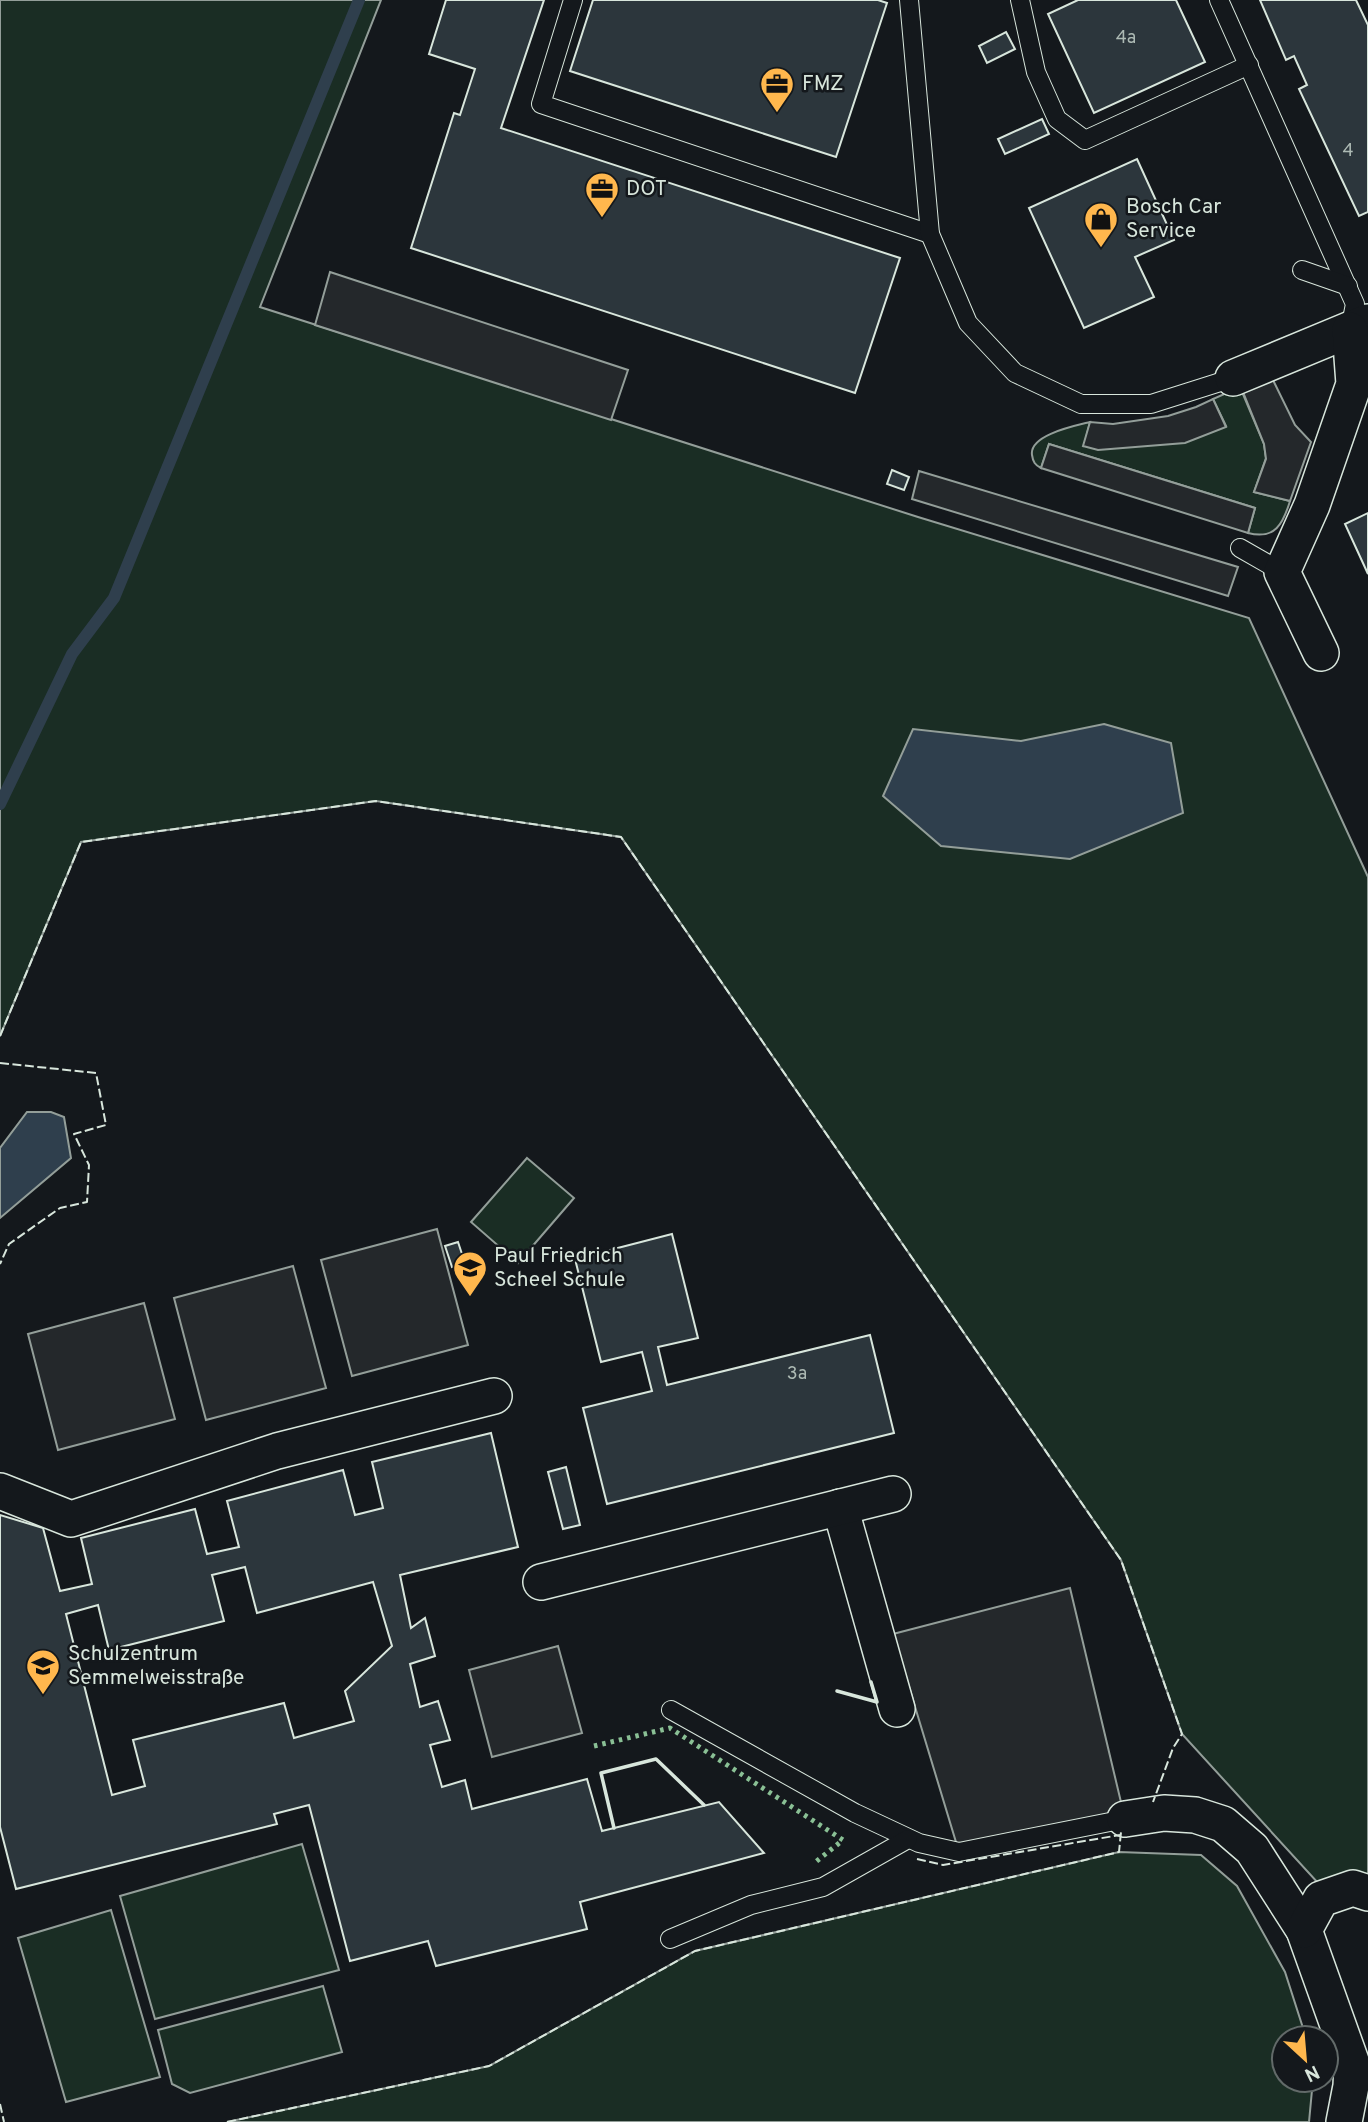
<svg xmlns="http://www.w3.org/2000/svg" width="1368" height="2122" font-family="Overpass,sans-serif">
  <rect width="100%" height="100%" fill="#14181c"/>
  <g fill="#1a2d24" stroke="#939e99" stroke-width="2">
    <polygon points="0,0 381,0 260,307 918,517 1249,618 1368,877 1368,1880 1318,1883 1182,1734 1121,1560 621,837 376,801 81,842 0,1036"/>
    <path d="M1240,387L1264,444L1266,458L1254,492L1290,501C1283,524 1275,540 1248,533L1255,508L1049,444L1041,468C1035,465 1033,462 1032,455C1029,435 1074,426 1090,422L1084,446L1226,426L1213,399Z"/>
    <polygon points="527,1158 574,1198 518,1263 471,1222"/>
    <polygon points="302,1844 339,1970 155,2019 120,1896"/>
    <polygon points="1119,1852 1201,1855 1237,1886 1285,1972 1303,2028 1305,2038 1284,2038 1284,2080 1311,2080 1312,2090 1309,2122 227,2122 489,2066 695,1951"/>
    <polygon points="111,1910 160,2077 66,2102 18,1938"/>
    <polygon points="323,1986 342,2052 190,2093 172,2084 158,2030"/>
  </g>
  <g fill="#24282b" stroke="#939e99" stroke-width="2">
    <polygon points="330,272 628,370 611,420 315,325"/>
    <polygon points="1272,378 1295,425 1311,442 1290,501 1254,492 1266,459 1264,444 1243,392"/>
    <polygon points="1213,399 1226,427 1185,443 1098,450 1083,446 1090,422 1113,424 1168,416 1196,407"/>
    <polygon points="1049,444 1255,508 1248,533 1041,468"/>
    <polygon points="919,471 1238,567 1228,596 912,499"/>
    <polygon points="437,1229 468,1345 352,1376 321,1260"/>
    <polygon points="293,1266 326,1388 206,1420 174,1298"/>
    <polygon points="144,1303 175,1419 58,1450 28,1334"/>
    <polygon points="1070,1588 1125,1819 959,1852 893,1634"/>
    <polygon points="558,1646 582,1733 492,1757 469,1670"/>
  </g>
  <g fill="#2f3f4d" stroke="#939e99" stroke-width="2">
    <polygon points="1104,724 1171,743 1183,813 1070,859 941,846 883,796 913,729 1021,741"/>
    <polygon points="27,1112 51,1112 64,1117 71,1158 0,1218 0,1148"/>
  </g>
  <g fill="none" stroke-linecap="round" stroke-linejoin="round">
    <polyline stroke="#2f3f4d" stroke-width="12" points="0,804 72,654 114,598 359,0"/>
  </g>
  <g fill="#2c363c" stroke="#d8e6dc" stroke-width="2" fill-rule="evenodd">
    <polygon points="446,0 544,0 501,128 900,258 855,393 411,248 454,113 460,115 475,69 429,54"/>
    <polygon points="593,0 878,0 887,3 836,157 570,71"/>
    <polygon points="1078,0 1176,0 1205,62 1094,113 1048,14"/>
    <polygon points="1260,0 1356,0 1368,25 1368,212 1359,216 1299,89 1307,85 1294,56 1286,60"/>
    <polygon points="1006,32 1015,49 987,63 979,46"/>
    <polygon points="1042,119 1049,134 1005,154 998,139"/>
    <polygon points="1137,159 1174,240 1135,257 1154,297 1084,328 1029,208"/>
    <polygon points="892,470 909,477 904,490 887,484"/>
    <polygon points="1368,513 1368,574 1345,524"/>
    <polygon points="672,1234 698,1338 658,1347 667,1385 870,1335 894,1433 607,1504 583,1408 652,1391 642,1352 601,1362 575,1259"/>
    <polygon points="458,1242 465,1263 452,1267 445,1246"/>
    <path d="M491,1433L518,1547L400,1575L411,1628L425,1618L435,1656L410,1664L420,1707L438,1701L450,1740L430,1745L442,1787L465,1780L472,1809L587,1779L602,1831L719,1802L764,1853L580,1902L587,1929L436,1966L428,1941L350,1961L309,1805L274,1814L277,1824L16,1889L0,1827V1515L43,1528L60,1591L92,1584L81,1538L195,1509L207,1554L239,1547L227,1501L343,1470L355,1515L383,1508L372,1462ZM245,1567L257,1613L373,1582L392,1646L345,1691L354,1721L294,1738L284,1703L133,1740L145,1786L112,1795L66,1614L98,1605L109,1650L224,1621L212,1575Z"/>
    <polygon points="566,1467 580,1525 563,1529 548,1472"/>
  </g>
  <g fill="none" stroke-linecap="round" stroke-linejoin="round">
    <g stroke="#d8e6dc" stroke-width="20">
      <g id="lane">
        <polyline points="573,0 541,104 930,234"/>
        <polyline points="909,0 930,234 968,323 1015,373 1081,404 1151,404 1233,378"/>
        <polyline points="1020,0 1036,72 1057,119 1085,140 1249,65"/>
        <polyline points="1219,0 1355,304 1350,330"/>
        <polyline points="1302,270 1348,286"/>
        <polyline points="1240,548 1282,572"/>
        <polyline points="671,1710 855,1813 919,1843 959,1852 1125,1819"/>
        <polyline points="670,1939 751,1905 823,1887 908,1839"/>
      </g>
    </g>
    <g stroke="#d8e6dc" stroke-width="38">
      <g id="street">
        <polyline points="1233,378 1368,322"/>
        <polyline points="1321,653 1282,572 1312,505 1354,384 1350,330"/>
        <polyline points="0,1491 71,1519 277,1451 494,1396"/>
        <polyline points="840,1507 897,1709"/>
        <polyline points="541,1582 893,1494"/>
        <polyline points="1125,1819 1164,1813 1195,1815 1223,1824 1252,1849 1304,1930 1352,2064 1351,2086 1344,2122"/>
        <polyline points="1304,1930 1321,1899 1353,1888 1368,1893"/>
      </g>
    </g>
    <use href="#lane" stroke="#14181c" stroke-width="18"/>
    <use href="#street" stroke="#14181c" stroke-width="35"/>
    <polyline stroke="#8ac095" stroke-width="5" stroke-dasharray="3.5 5" stroke-linecap="butt" points="594,1746 670,1728 843,1840 813,1864"/>
    <g stroke="#d8e6dc" stroke-width="2" stroke-dasharray="9 3.5" stroke-linecap="butt">
      <polyline points="0,1036 81,842 376,801 621,837 1121,1560 1182,1734 1173,1748 1153,1802"/>
      <polyline points="0,1063 96,1073 106,1125 74,1134 89,1165 87,1202 60,1208 9,1244 0,1264"/>
      <polyline points="917,1859 943,1865 1120,1835"/>
      <polyline points="0,2104 4,2122"/>
      <polyline points="227,2122 489,2066 695,1951 1119,1852 1121,1832"/>
    </g>
    <g stroke="#d8e6dc" stroke-width="3.5">
      <polyline points="837,1691 877,1702 871,1682"/>
      <polyline points="614,1828 601,1773 656,1759 704,1805"/>
    </g>
  </g>
  <defs>
    <g id="office-pin" transform="scale(1.75)"><path d="M0 17L-7.5 6A9.5 9.5 0 1 1 7.5 6Z" fill="#ffb74d" stroke="#14181c"/><path d="M-6-3h4V-5.5h4V-3h4V5H-6ZM-1-4.5V-3h2v-1.5ZM-6 0V1H6V0Z" fill="#111"/></g>
    <g id="shop-pin" transform="scale(1.75)"><path d="M0 17L-7.5 6A9.5 9.5 0 1 1 7.5 6Z" fill="#ffb74d" stroke="#14181c"/><path d="M-5-2.5h2.3a2.7 3.5 0 0 1 5.4 0H5L5.5 6h-11ZM-1.5-2.5h3a1.5 2.3 0 0 0-3 0Z" fill="#111"/></g>
    <g id="school-pin" transform="scale(1.75)"><path d="M0 17L-7.5 6A9.5 9.5 0 1 1 7.5 6Z" fill="#ffb74d" stroke="#14181c"/><path d="M0-5L7-2L0 1L-7-2ZM-4 1L0 2.5L4 1V4Q0 6-4 4Z" fill="#111"/></g>
  </defs>
  <g fill-rule="evenodd">
    <use href="#office-pin" x="777" y="84"/>
    <use href="#office-pin" x="602" y="189"/>
    <use href="#shop-pin" x="1101" y="219"/>
    <use href="#school-pin" x="470" y="1268"/>
    <use href="#school-pin" x="43" y="1666"/>
  </g>
  <g text-anchor="middle" dominant-baseline="central" stroke-width="5" stroke-linejoin="round" paint-order="stroke">
    <g font-size="18" fill="#adbab4">
      <text x="1126" y="38">4a</text>
      <text x="1348" y="151">4</text>
      <text x="797" y="1374">3a</text>
    </g>
    <g font-size="21" fill="#d8e6dc" stroke="#14181c" text-anchor="start">
      <text x="802" y="84">FMZ</text>
      <text x="626" y="189">DOT</text>
      <text x="1126" y="207">Bosch Car<tspan x="1126" dy="24">Service</tspan></text>
      <text x="494" y="1256">Paul Friedrich<tspan x="494" dy="24">Scheel Schule</tspan></text>
      <text x="68" y="1654">Schulzentrum<tspan x="68" dy="24">Semmelweisstraße</tspan></text>
    </g>
  </g>
  <g transform="translate(1305 2059) rotate(154)"><circle r="33" fill="#14181c" stroke="#626a69" stroke-width="2"/>
  <path d="M0-5L12 26L0 18L-12 26Z" fill="#ffb74d"/>
  <text y="-10" font-size="19" font-weight="bold" text-anchor="middle" fill="#d8e6dc">N</text>
  </g>
</svg>
